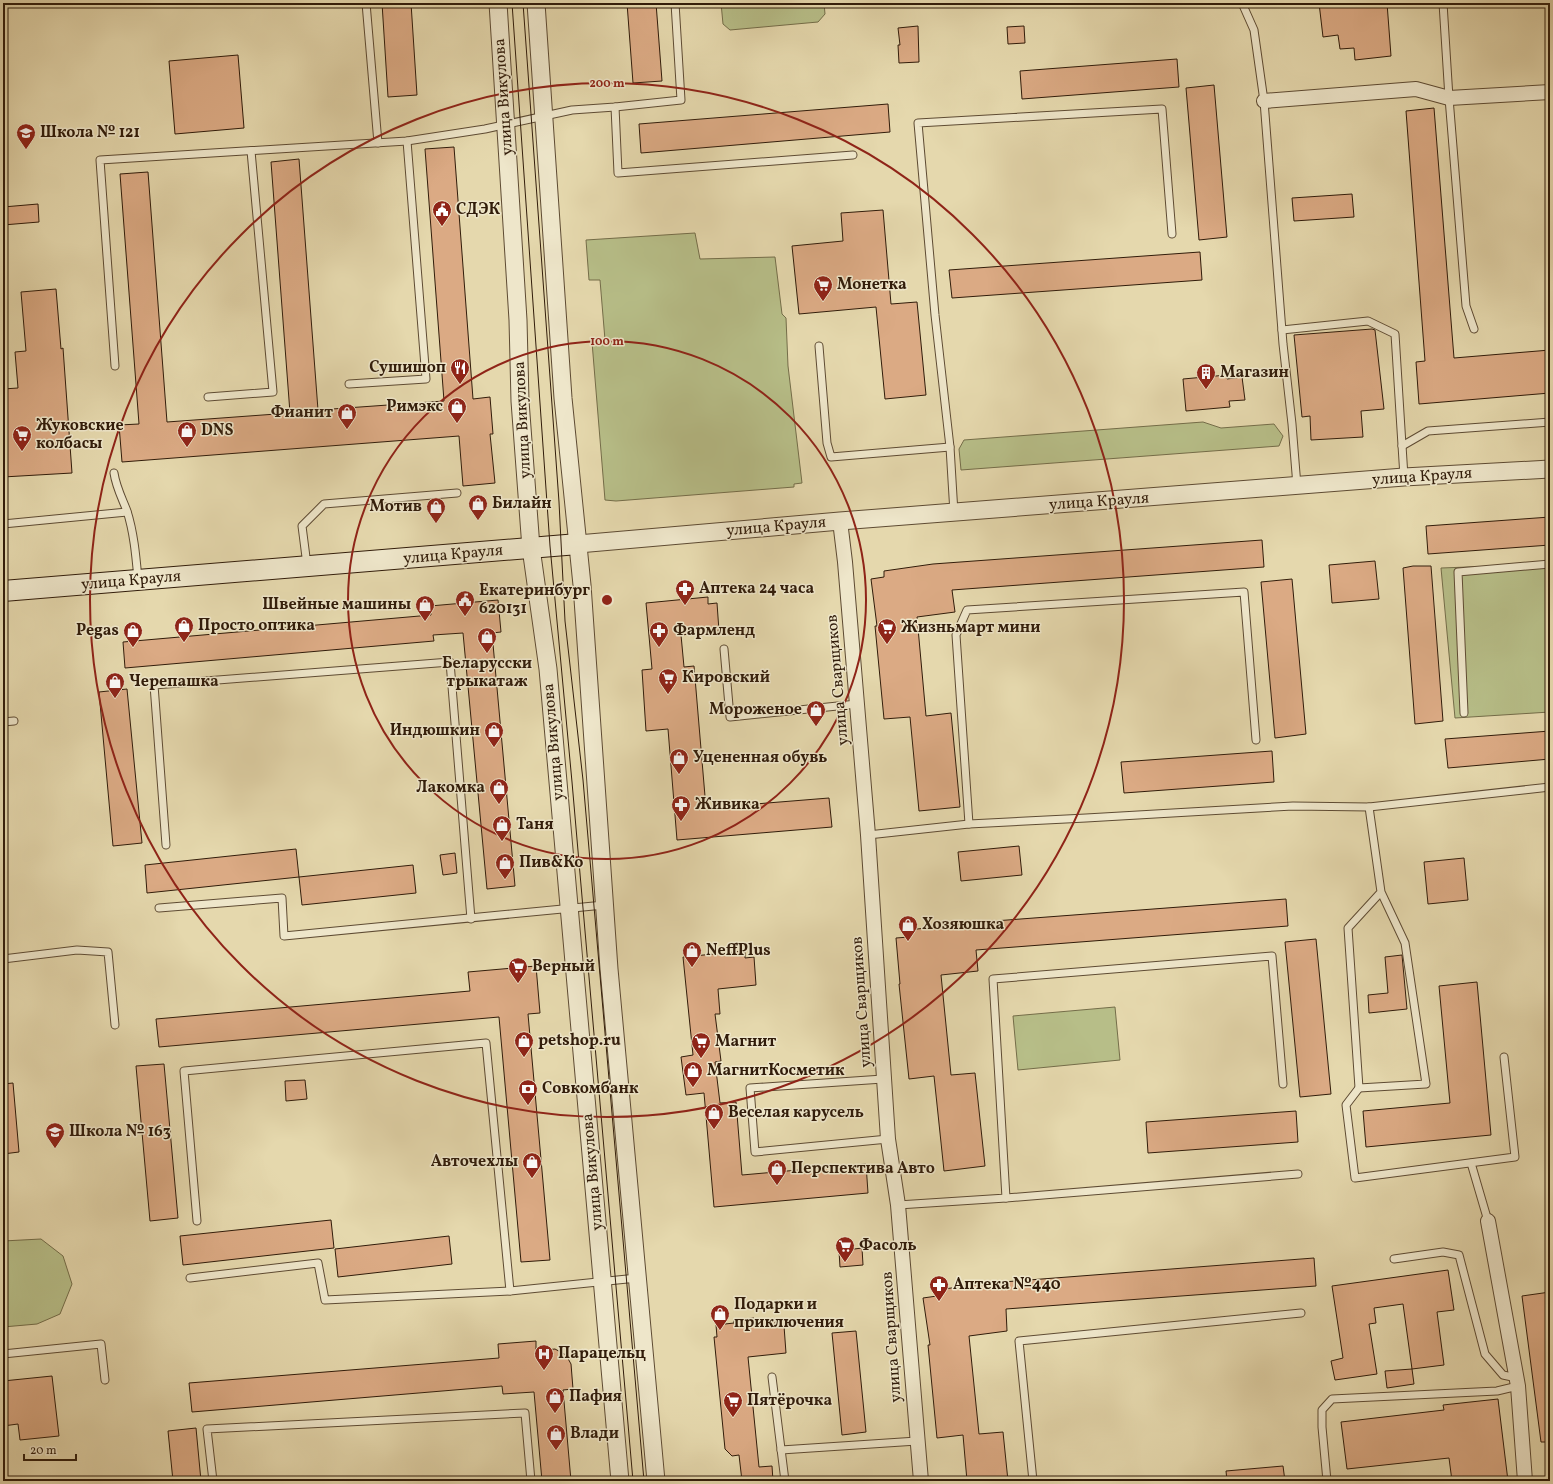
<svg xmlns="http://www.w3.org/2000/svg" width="1553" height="1484" font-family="Vollkorn,serif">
  <rect width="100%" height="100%" fill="#e5d8ad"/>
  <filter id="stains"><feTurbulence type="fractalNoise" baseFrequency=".005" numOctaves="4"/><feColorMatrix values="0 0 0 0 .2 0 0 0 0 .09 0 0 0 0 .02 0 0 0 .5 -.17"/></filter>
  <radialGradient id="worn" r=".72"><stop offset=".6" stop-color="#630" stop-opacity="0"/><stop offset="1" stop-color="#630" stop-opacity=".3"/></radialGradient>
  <g fill="#b7be88" stroke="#746d49">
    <polygon points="721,3 824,3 825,14 818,22 730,30 723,24"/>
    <polygon points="695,233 700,259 775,257 782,314 786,318 788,366 802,483 794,484 794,487 616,501 605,500 592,342 605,340 600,280 589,280 586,240"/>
    <polygon points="1203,422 1221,428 1274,424 1283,436 1279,446 961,470 959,449 964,440"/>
    <polygon points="1550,564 1550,712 1455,718 1441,568"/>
    <polygon points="1115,1007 1120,1060 1018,1070 1013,1016"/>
    <polygon points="41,1239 63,1256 72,1284 60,1314 37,1324 3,1327 3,1241"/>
  </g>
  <g fill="#dbaa84" stroke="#311c0a">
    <polygon points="382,3 411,3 417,95 388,97"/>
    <polygon points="627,3 656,3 662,81 633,83"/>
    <polygon points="1319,3 1387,3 1391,56 1355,60 1354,48 1340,49 1338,35 1323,37"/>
    <polygon points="918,26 919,62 899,63 898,45 900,45 898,28"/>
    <polygon points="1024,26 1025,43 1008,44 1007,27"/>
    <polygon points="238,55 244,128 175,134 169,61"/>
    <polygon points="1177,59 1179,87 1022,99 1020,71"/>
    <polygon points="1214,85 1227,237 1199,240 1186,88"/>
    <polygon points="888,104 890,132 641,153 639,124"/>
    <polygon points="1434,108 1454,358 1550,350 1550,393 1419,404 1416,362 1425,361 1406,111"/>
    <polygon points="454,147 473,399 490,397 493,434 490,434 495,483 463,486 459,436 122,462 119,425 139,424 120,174 148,172 167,422 290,413 271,162 299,159 318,410 444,401 425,149"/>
    <polygon points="1352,194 1354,217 1294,221 1292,198"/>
    <polygon points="38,204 39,222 3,225 3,207"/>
    <polygon points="883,210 891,304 917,302 926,395 885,399 876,307 799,314 792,246 843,241 841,213"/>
    <polygon points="1200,252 1202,280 952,298 949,270"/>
    <polygon points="56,289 61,349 63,348 72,473 3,477 3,389 18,388 15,352 26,351 21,292"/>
    <polygon points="1372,329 1375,330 1384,409 1361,411 1363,437 1311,440 1310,416 1302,417 1294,335"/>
    <polygon points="1227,375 1227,379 1242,377 1245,400 1229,401 1230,407 1186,411 1183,379"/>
    <polygon points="1550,517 1550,545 1428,554 1426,526"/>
    <polygon points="1262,540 1264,567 952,590 955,612 917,617 926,716 951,713 960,807 919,811 910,717 884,719 875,626 877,626 871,579 884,577 884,571 933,564"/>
    <polygon points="1375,561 1379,599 1332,603 1329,565"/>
    <polygon points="1413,566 1431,566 1443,721 1415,724 1403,568"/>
    <polygon points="1292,579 1306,734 1275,738 1261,582"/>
    <polygon points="708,597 708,604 717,603 719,631 681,635 684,667 694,666 706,808 829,798 832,827 677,840 668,729 646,731 642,670 652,669 646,603"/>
    <polygon points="498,600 501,632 492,633 515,886 487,889 463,633 433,635 434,641 125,668 123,642 431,615 430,606"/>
    <polygon points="127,689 142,843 113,846 99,692"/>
    <polygon points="1550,731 1550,759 1448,768 1445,739"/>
    <polygon points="1272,751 1274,782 1124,793 1121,762"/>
    <polygon points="1019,846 1022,875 961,881 958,852"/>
    <polygon points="296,849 299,877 147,893 145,865"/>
    <polygon points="455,853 457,873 443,875 440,855"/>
    <polygon points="1464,858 1468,900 1428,904 1424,862"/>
    <polygon points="413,865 416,893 302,905 299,877"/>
    <polygon points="1286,899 1288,926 976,950 978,971 941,975 951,1075 975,1073 985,1166 944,1171 934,1076 909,1079 899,984 900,984 896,938 909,937 908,930 981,922"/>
    <polygon points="1316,939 1331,1094 1300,1097 1285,942"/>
    <polygon points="745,951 745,958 754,957 756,985 718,989 720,1014 715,1014 721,1061 715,1062 720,1103 736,1102 742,1175 866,1164 868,1193 714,1207 704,1093 686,1095 681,1057 693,1055 683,957"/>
    <polygon points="1402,955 1407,1009 1369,1013 1368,995 1388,993 1385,957"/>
    <polygon points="536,966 540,1013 528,1014 550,1260 521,1262 499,1017 159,1047 156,1019 470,991 468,972"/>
    <polygon points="1477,982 1491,1135 1366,1147 1363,1111 1450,1103 1439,986"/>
    <polygon points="164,1064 178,1218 150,1221 136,1066"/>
    <polygon points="305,1080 307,1099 286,1101 285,1081"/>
    <polygon points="13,1083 19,1152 3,1154 3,1084"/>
    <polygon points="1296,1111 1298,1142 1148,1153 1146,1122"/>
    <polygon points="331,1220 334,1248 183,1265 180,1236"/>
    <polygon points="449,1236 452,1264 338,1277 335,1249"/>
    <polygon points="862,1248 863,1265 840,1267 839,1251"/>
    <polygon points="1314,1258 1316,1286 1006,1309 1007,1331 969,1336 979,1434 1003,1432 1008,1481 967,1481 963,1435 937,1438 928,1345 930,1345 923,1298 937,1296 936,1290 990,1283"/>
    <polygon points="1448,1270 1454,1310 1437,1312 1444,1365 1412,1369 1403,1304 1374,1308 1376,1323 1369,1324 1377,1374 1335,1380 1331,1361 1343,1358 1332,1286"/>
    <polygon points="1550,1292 1550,1442 1541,1442 1522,1296"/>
    <polygon points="754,1318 754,1321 775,1319 775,1326 784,1326 786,1353 748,1357 759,1467 772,1466 773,1481 742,1481 739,1455 732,1456 725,1449 714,1337 717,1337 716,1325 734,1323 734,1320"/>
    <polygon points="856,1331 866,1432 842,1435 832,1333"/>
    <polygon points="536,1341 536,1351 555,1349 566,1355 571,1364 573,1389 563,1390 571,1481 542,1481 534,1392 503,1394 502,1386 192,1412 189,1383 499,1358 498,1344"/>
    <polygon points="1412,1369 1414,1384 1387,1388 1385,1371"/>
    <polygon points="52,1376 59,1436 20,1440 18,1424 3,1426 3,1381"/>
    <polygon points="1498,1399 1508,1481 1452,1481 1449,1458 1347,1469 1341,1422 1444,1410 1443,1405"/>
    <polygon points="196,1428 201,1481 173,1481 168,1431"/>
    <polygon points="1283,1466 1285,1481 1227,1481 1226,1471"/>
  </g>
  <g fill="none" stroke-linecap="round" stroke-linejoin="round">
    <g stroke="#5e4b33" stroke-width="9">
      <g id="service">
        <polyline points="366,3 378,143"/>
        <polyline points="1242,3 1254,30 1264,101 1283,344 1292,424 1297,486"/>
        <polyline points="1443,3 1449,98 1466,306 1474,329"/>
        <polyline points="615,107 618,173 853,155"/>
        <polyline points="1282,330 1368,321 1395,334 1404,477"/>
        <polyline points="819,346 827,443 831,457 950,447"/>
        <polyline points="115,366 100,160 407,141 485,129 572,110 615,107 681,100 675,3"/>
        <polyline points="349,384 426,379 407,141"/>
        <polyline points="208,397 273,392 251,151"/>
        <polyline points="1402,446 1428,431 1550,422"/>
        <path d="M114,473C116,487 122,498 127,511C134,533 136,557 138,579"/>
        <polyline points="954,513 950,447 935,315 918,123 1162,109 1172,234"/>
        <polyline points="3,524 127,512"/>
        <polyline points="307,565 302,526 324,504 457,493"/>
        <polyline points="724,649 730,717 857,704"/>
        <polyline points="1464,713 1458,572 1550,564"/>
        <polyline points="3,722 14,721"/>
        <polyline points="1369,807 1381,892 1405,943 1426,1084 1359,1088 1348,928 1381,892"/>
        <polyline points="969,824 956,635 967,610 1244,592 1256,740"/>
        <polyline points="868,835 969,824 1086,818 1293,806 1369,807 1550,787"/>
        <polyline points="166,845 154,685 450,662 471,919"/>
        <polyline points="159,908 282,898 284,936 604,905"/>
        <polyline points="3,959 77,950 108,952 115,1025"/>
        <polyline points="883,1079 750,1088 755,1152 888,1139"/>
        <polyline points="1359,1088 1346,1105 1355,1178 1515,1157 1504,1057"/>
        <polyline points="1471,1163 1488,1221"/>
        <polyline points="1006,1198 1298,1174"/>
        <polyline points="898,1205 1006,1198 993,979 1272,956 1283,1084"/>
        <polyline points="197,1221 184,1071 486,1043 510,1291"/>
        <polyline points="1394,1259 1443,1252 1459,1255 1485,1354 1503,1375 1517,1378"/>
        <polyline points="190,1278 318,1263 325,1300 510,1291 637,1278"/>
        <polyline points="3,1354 101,1344 105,1380"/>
        <polyline points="772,1377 785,1481"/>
        <polyline points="781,1450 917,1441"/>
        <polyline points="213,1481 207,1429 525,1413 531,1481"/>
        <polyline points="1033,1481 1019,1341 1301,1313"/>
        <polyline points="1327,1481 1322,1427 1322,1410 1332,1399 1497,1391 1518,1386"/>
      </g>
    </g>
    <g stroke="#5e4b33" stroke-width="16">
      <g id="minor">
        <polyline points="1264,101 1416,89 1449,98 1550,92"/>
        <polyline points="840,521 845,562 868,835 888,1139 898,1205 921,1481"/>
        <polyline points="1488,1221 1518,1386 1525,1481"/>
      </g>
    </g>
    <g stroke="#5e4b33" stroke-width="19">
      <g id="tertiary">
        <polyline points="498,3 518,320 520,401 531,548 548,669 620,1481"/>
        <polyline points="536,3 563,398 582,585 609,969 656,1481"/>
        <polyline points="578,544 840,521 1404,477 1550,469"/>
      </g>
    </g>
    <g stroke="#311c0a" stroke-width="22">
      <polyline id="secondary" points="3,591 578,544"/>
    </g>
    <use href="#service" stroke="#eee6ca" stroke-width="7"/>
    <use href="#minor" stroke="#eee6ca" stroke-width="14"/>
    <use href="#tertiary" stroke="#eee6ca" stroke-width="17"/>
    <use href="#secondary" stroke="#eee6ca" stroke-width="20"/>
    <g stroke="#311c0a" stroke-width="1">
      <polyline points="512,3 550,546 572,782 633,1481"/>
      <polyline points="523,3 559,502 565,621 583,780 644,1481"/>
    </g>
  </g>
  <g fill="none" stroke="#8f2418" stroke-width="2">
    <circle cx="607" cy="600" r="259"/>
    <circle cx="607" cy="600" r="517"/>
  </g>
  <defs>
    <g id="school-pin" transform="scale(1)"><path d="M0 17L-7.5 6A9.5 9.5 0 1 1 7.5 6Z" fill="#8f2418" stroke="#eee6ca"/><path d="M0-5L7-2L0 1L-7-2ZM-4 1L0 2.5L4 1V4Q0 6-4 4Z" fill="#fff"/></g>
    <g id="civic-pin" transform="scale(1)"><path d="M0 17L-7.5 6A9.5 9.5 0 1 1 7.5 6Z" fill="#8f2418" stroke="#eee6ca"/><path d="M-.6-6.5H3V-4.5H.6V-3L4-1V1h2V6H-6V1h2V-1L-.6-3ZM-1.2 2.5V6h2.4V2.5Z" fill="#fff"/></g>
    <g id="supermarket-pin" transform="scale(1)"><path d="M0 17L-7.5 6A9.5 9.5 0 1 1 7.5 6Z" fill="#8f2418" stroke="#eee6ca"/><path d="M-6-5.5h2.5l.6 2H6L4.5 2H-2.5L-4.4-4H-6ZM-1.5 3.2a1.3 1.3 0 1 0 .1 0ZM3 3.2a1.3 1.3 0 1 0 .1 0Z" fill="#fff"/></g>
    <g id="restaurant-pin" transform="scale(1)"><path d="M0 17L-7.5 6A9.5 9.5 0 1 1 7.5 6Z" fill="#8f2418" stroke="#eee6ca"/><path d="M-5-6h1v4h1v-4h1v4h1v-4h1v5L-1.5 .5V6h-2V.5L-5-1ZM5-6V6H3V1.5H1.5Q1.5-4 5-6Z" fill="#fff"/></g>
    <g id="building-pin" transform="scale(1)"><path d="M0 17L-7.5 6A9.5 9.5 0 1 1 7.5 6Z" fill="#8f2418" stroke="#eee6ca"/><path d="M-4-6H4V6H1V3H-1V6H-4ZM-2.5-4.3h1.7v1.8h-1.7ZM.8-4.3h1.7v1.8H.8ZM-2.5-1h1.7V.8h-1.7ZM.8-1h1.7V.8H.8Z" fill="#fff"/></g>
    <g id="shop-pin" transform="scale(1)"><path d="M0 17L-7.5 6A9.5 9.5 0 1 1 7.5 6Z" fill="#8f2418" stroke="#eee6ca"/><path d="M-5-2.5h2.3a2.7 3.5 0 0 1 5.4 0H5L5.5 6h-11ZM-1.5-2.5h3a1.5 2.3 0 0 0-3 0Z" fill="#fff"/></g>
    <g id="pharmacy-pin" transform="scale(1)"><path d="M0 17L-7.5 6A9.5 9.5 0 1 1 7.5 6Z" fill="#8f2418" stroke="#eee6ca"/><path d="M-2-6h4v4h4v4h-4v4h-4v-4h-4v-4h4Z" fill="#fff"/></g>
    <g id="bank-pin" transform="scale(1)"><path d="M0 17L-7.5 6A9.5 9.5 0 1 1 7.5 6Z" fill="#8f2418" stroke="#eee6ca"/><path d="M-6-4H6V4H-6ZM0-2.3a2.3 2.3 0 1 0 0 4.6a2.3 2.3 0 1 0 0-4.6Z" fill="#fff"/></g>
    <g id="hospital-pin" transform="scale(1)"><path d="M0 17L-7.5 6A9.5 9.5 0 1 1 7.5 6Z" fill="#8f2418" stroke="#eee6ca"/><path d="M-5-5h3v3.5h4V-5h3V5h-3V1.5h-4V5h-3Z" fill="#fff"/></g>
  </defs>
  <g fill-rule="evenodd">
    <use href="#school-pin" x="26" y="133"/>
    <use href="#civic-pin" x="442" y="210"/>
    <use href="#supermarket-pin" x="823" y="285"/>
    <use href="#restaurant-pin" x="460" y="368"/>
    <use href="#building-pin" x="1206" y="373"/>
    <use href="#shop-pin" x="457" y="407"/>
    <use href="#shop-pin" x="347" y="413"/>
    <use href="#shop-pin" x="187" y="431"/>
    <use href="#supermarket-pin" x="22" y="435"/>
    <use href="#shop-pin" x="478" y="504"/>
    <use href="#shop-pin" x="436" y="507"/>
    <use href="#pharmacy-pin" x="685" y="589"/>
    <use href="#civic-pin" x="465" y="600"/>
    <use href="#shop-pin" x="425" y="605"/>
    <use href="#shop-pin" x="184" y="626"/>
    <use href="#supermarket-pin" x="887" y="628"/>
    <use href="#shop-pin" x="133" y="631"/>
    <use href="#pharmacy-pin" x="659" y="631"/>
    <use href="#shop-pin" x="487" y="637"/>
    <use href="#supermarket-pin" x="668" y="678"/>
    <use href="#shop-pin" x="115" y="682"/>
    <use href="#shop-pin" x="816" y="710"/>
    <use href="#shop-pin" x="494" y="731"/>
    <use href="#shop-pin" x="679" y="758"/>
    <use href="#shop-pin" x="499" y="788"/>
    <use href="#pharmacy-pin" x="681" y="805"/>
    <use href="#shop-pin" x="502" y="825"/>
    <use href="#shop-pin" x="505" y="863"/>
    <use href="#shop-pin" x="908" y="925"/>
    <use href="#shop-pin" x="692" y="951"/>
    <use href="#supermarket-pin" x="518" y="967"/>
    <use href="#shop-pin" x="524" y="1041"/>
    <use href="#supermarket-pin" x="701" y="1042"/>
    <use href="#shop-pin" x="693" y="1071"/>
    <use href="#bank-pin" x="528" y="1089"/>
    <use href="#shop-pin" x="714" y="1113"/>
    <use href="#school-pin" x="55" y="1132"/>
    <use href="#shop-pin" x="532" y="1162"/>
    <use href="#shop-pin" x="777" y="1169"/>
    <use href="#supermarket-pin" x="845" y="1246"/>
    <use href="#pharmacy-pin" x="939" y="1285"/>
    <use href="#shop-pin" x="720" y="1314"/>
    <use href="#hospital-pin" x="544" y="1354"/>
    <use href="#shop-pin" x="555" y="1397"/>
    <use href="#supermarket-pin" x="733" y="1401"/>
    <use href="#shop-pin" x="556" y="1434"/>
  </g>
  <g text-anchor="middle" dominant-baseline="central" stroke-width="3" stroke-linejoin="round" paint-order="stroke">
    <g font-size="16" fill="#311c0a" stroke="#eee6ca">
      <text transform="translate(504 97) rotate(-94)">улица Викулова</text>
      <text transform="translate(523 420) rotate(-93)">улица Викулова</text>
      <text transform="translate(1422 477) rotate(-4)">улица Крауля</text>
      <text transform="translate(1099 502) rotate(-4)">улица Крауля</text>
      <text transform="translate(776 527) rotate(-5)">улица Крауля</text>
      <text transform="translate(453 555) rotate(-5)">улица Крауля</text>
      <text transform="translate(131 581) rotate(-5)">улица Крауля</text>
      <text transform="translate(838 680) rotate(-95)">улица Сварщиков</text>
      <text transform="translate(554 742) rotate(-95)">улица Викулова</text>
      <text transform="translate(862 1002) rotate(-94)">улица Сварщиков</text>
      <text transform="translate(593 1172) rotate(-95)">улица Викулова</text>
      <text transform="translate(892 1337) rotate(-94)">улица Сварщиков</text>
    </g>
    <g font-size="16" font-weight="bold" fill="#311c0a" stroke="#eee6ca" text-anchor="start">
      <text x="40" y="133">Школа № 121</text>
      <text x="456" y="210">СДЭК</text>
      <text x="837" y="285">Монетка</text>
      <text x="446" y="368" text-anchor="end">Сушишоп</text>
      <text x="1220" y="373">Магазин</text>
      <text x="443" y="407" text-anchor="end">Римэкс</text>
      <text x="333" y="413" text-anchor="end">Фианит</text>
      <text x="36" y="426">Жуковские<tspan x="36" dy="18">колбасы</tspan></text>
      <text x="201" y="431">DNS</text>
      <text x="492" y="504">Билайн</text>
      <text x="422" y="507" text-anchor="end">Мотив</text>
      <text x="699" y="589">Аптека 24 часа</text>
      <text x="479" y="591">Екатеринбург<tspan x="479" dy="18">620131</tspan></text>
      <text x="411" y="605" text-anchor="end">Швейные машины</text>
      <text x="198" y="626">Просто оптика</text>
      <text x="901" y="628">Жизньмарт мини</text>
      <text x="119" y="631" text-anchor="end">Pegas</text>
      <text x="673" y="631">Фармленд</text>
      <text x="487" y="664" text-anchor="middle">Беларусски<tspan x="487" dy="18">трыкатаж</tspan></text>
      <text x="682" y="678">Кировский</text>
      <text x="129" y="682">Черепашка</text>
      <text x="802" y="710" text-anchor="end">Мороженое</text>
      <text x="480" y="731" text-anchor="end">Индюшкин</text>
      <text x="693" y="758">Уцененная обувь</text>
      <text x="485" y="788" text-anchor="end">Лакомка</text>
      <text x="695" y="805">Живика</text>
      <text x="516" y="825">Таня</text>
      <text x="519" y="863">Пив&amp;Ко</text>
      <text x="922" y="925">Хозяюшка</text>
      <text x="706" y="951">NeffPlus</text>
      <text x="532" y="967">Верный</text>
      <text x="538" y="1041">petshop.ru</text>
      <text x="715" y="1042">Магнит</text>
      <text x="707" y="1071">МагнитКосметик</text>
      <text x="542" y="1089">Совкомбанк</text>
      <text x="728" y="1113">Веселая карусель</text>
      <text x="69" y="1132">Школа № 163</text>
      <text x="518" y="1162" text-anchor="end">Авточехлы</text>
      <text x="791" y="1169">Перспектива Авто</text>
      <text x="859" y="1246">Фасоль</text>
      <text x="953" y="1285">Аптека №440</text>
      <text x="734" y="1305">Подарки и<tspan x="734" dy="18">приключения</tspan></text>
      <text x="558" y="1354">Парацельц</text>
      <text x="569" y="1397">Пафия</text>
      <text x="747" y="1401">Пятёрочка</text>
      <text x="570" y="1434">Влади</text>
    </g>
  </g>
  <circle cx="607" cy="600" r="6" fill="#8f2418" stroke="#eee6ca" stroke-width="2"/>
  <g font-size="12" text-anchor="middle" font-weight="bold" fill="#8f2418" stroke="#eee6ca" stroke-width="3" stroke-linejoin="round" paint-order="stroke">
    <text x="607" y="87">200 m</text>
    <text x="607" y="345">100 m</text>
  </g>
  <rect width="1553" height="1484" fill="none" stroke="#e5d8ad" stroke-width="16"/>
  <rect x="4" y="4" width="1545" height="1476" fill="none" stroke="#311c0a" stroke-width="2"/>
  <rect x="8" y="8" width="1537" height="1468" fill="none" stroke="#311c0a"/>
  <path d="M24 1454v6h52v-6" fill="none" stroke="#311c0a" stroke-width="2"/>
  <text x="30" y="1454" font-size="12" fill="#311c0a" stroke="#eee6ca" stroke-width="3" paint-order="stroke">20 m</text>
  <rect width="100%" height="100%" filter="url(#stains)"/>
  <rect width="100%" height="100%" fill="url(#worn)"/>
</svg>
